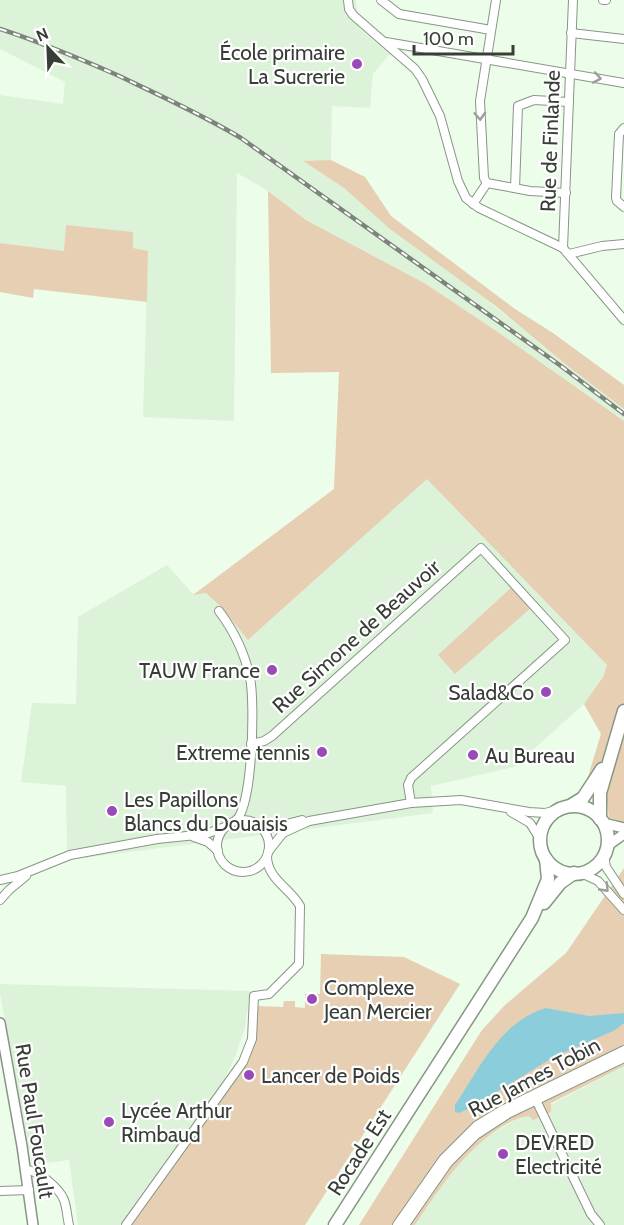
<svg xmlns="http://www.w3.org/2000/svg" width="624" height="1225" font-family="Cabin,sans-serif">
  <rect width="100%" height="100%" fill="#ecfdea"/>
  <g fill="#ddf3d9">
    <polygon points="0,0 356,0 359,28 390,54 373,74 370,108 332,106 331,160 304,162 344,188 624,408 624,421 495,330 426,284 306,220 268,191 237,173 234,421 143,417 148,252 133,248 64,251 0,243 0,95 63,104 65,82 0,49"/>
    <polygon points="427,478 607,665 603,677 584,704 514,767 431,786 433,813 67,860 66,786 21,782 32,703 76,704 78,617 167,565 193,594 206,593 222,608 248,640"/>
    <polygon points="0,984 250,991 245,1028 235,1057 222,1084 120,1225 78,1225 69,1160 32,1165 0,994"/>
    <polygon points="624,1066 624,1225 415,1225 447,1178 469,1152 488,1136 520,1117 529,1116"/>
  </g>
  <g fill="#e6cfb3">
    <polygon points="331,160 365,177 391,216 515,309 553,333 624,385 624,409 569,367 497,307 390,229 344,188 303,161"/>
    <polygon points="268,191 306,220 426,284 495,330 624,421 624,822 609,818 606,795 586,783 601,734 584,704 603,677 607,665 427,479 248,640 222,608 206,593 193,595 334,489 339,372 271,373"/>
    <polygon points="66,225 133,232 133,248 148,251 147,302 34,289 33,298 0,292 0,243 64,251"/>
    <polygon points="513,586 532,607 455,674 438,655"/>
    <path d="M624,868V1066L551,1103V1112L533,1120L529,1116C519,1117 512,1121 503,1126C464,1150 440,1188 415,1225H359L482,1030L504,1006L566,953Z"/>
    <path d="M321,954L404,957L460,984L305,1225H130L244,1067C254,1047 257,1029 257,1006L283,1007L284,1001H295V1007L305,1008V994H320Z"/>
  </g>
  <path fill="#8bcdda" d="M546,1008L589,1016L624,1013V1023L615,1030L552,1058L472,1107L459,1113L455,1112V1105C479,1069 501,1021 546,1008Z"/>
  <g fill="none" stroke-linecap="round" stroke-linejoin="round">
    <g stroke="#879685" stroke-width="10">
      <g id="minor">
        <polyline points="348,0 349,9 353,15 415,69 422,79 440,116 458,181 466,198 479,208 563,248 624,320"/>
        <polyline points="381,0 399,14 491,30"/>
        <polyline points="496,0 480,101 484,178 487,183 530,191 566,193"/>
        <polyline points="603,0 606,0"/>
        <polyline points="571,33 624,39"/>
        <polyline points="386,42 624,83"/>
        <polyline points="624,128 619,134 616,198 617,201 624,207"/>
        <polyline points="515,188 518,106 534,100 569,102"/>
        <polyline points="473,204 487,183"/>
        <polyline points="563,248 573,0"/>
        <polyline points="569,254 602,246 624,244"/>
        <path d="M219,611C234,631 245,654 250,678C255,700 253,810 235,821"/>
        <polyline points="251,744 264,741 272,736 481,548 565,640 411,778 408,785 411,803"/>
        <polyline points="511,812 530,823 540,839"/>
        <circle cx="243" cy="846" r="26"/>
        <polyline points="261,827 271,828 302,820"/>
        <polyline points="194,837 208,842 218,851"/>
        <polyline points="268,852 283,833 309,821 411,803 461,800 529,812 545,813 557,810"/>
        <polyline points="604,855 606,867 624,894"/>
        <polyline points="581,873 598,881 624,910"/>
        <polyline points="0,880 18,876 70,855 157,839 206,834 225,827"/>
        <polyline points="0,900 9,890 26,876"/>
        <polyline points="534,1096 591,1214 600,1225"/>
        <path d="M26,1170C38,1170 60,1189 64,1200C67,1208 67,1217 69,1225"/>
        <polyline points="0,1191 29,1190"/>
        <path d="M126,1225L243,1062L252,1039L254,996L269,994L299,964L300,906C290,888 267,879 267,856"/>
        <polyline points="397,1225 443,1159 476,1126 502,1110 624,1050"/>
        <polyline points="405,1225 448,1163 476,1135 508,1114 624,1058"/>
      </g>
    </g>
    <g stroke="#879685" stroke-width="12">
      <g id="tertiary">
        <polyline points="603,823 624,828"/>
        <polyline points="607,846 624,834"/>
        <polyline points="0,1023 22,1146 33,1225"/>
      </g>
    </g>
    <g stroke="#879685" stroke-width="15">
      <g id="primary">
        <circle cx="574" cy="840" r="34"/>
        <polyline points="544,903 560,883 574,873"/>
        <polyline points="335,1225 532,918 548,879 546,859"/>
      </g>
    </g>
    <g stroke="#879685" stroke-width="15">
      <g id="trunk">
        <polyline points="570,806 583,798 602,769"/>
        <polyline points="600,819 600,793 624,711"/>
      </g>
    </g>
    <use href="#minor" stroke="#fff" stroke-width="8"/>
    <use href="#tertiary" stroke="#fff" stroke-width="9"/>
    <use href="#primary" stroke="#fff" stroke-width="12"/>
    <use href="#trunk" stroke="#fff" stroke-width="12"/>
    <g stroke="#7b8579" stroke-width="4.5">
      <path id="rail" d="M0,29C40,42 78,58 117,75C159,95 201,114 241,138L561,366L624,414"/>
    </g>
    <use href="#rail" stroke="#fff" stroke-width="2" stroke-dasharray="7" stroke-linecap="butt"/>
  </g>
  <defs><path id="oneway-chevron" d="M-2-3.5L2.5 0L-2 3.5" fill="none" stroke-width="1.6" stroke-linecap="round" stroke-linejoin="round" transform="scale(1.5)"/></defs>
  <g stroke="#9c9e9b">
    <use href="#oneway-chevron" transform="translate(597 78) rotate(10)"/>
    <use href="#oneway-chevron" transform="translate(480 116) rotate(87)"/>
    <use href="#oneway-chevron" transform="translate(605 888) rotate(46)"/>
  </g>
  <g fill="#9a49b9" stroke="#fff" stroke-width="2">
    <circle cx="357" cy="64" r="6"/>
    <circle cx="272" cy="670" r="6"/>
    <circle cx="546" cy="692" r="6"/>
    <circle cx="322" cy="752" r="6"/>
    <circle cx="473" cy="755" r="6"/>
    <circle cx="112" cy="811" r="6"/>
    <circle cx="312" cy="999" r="6"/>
    <circle cx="249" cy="1075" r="6"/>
    <circle cx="109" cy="1122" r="6"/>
    <circle cx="503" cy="1154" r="6"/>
  </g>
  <g text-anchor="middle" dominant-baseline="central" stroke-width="4.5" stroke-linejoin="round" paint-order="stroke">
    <g font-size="21" fill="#383e37" stroke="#fff" text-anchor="start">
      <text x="345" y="52" text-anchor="end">École primaire<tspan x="345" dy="24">La Sucrerie</tspan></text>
      <text x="260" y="670" text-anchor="end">TAUW France</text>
      <text x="534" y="692" text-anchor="end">Salad&amp;Co</text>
      <text x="310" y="752" text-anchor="end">Extreme tennis</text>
      <text x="485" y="755">Au Bureau</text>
      <text x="124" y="799">Les Papillons<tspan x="124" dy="24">Blancs du Douaisis</tspan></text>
      <text x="324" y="987">Complexe<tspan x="324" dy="24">Jean Mercier</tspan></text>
      <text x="261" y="1075">Lancer de Poids</text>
      <text x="121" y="1110">Lycée Arthur<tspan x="121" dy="24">Rimbaud</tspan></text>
      <text x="515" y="1142">DEVRED<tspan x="515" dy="24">Electricité</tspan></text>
    </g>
    <g font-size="21" fill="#383e37" stroke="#fff">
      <text transform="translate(550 141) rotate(-88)">Rue de Finlande</text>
      <text transform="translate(356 636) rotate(-42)">Rue Simone de Beauvoir</text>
      <text transform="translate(534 1077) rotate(-28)">Rue James Tobin</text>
      <text transform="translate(35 1121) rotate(81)">Rue Paul Foucault</text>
      <text transform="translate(359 1152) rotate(-57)">Rocade Est</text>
    </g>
  </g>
  <g transform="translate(48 48) rotate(337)" stroke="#ffffff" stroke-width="4.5" paint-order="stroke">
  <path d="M0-4.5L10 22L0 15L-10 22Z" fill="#383e37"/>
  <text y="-9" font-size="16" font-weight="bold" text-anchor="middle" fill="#383e37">N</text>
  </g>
  <path d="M414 45v9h99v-9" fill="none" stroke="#383e37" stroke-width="3"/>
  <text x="423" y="45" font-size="18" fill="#383e37" stroke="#ffffff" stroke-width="4.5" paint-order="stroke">100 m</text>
</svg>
